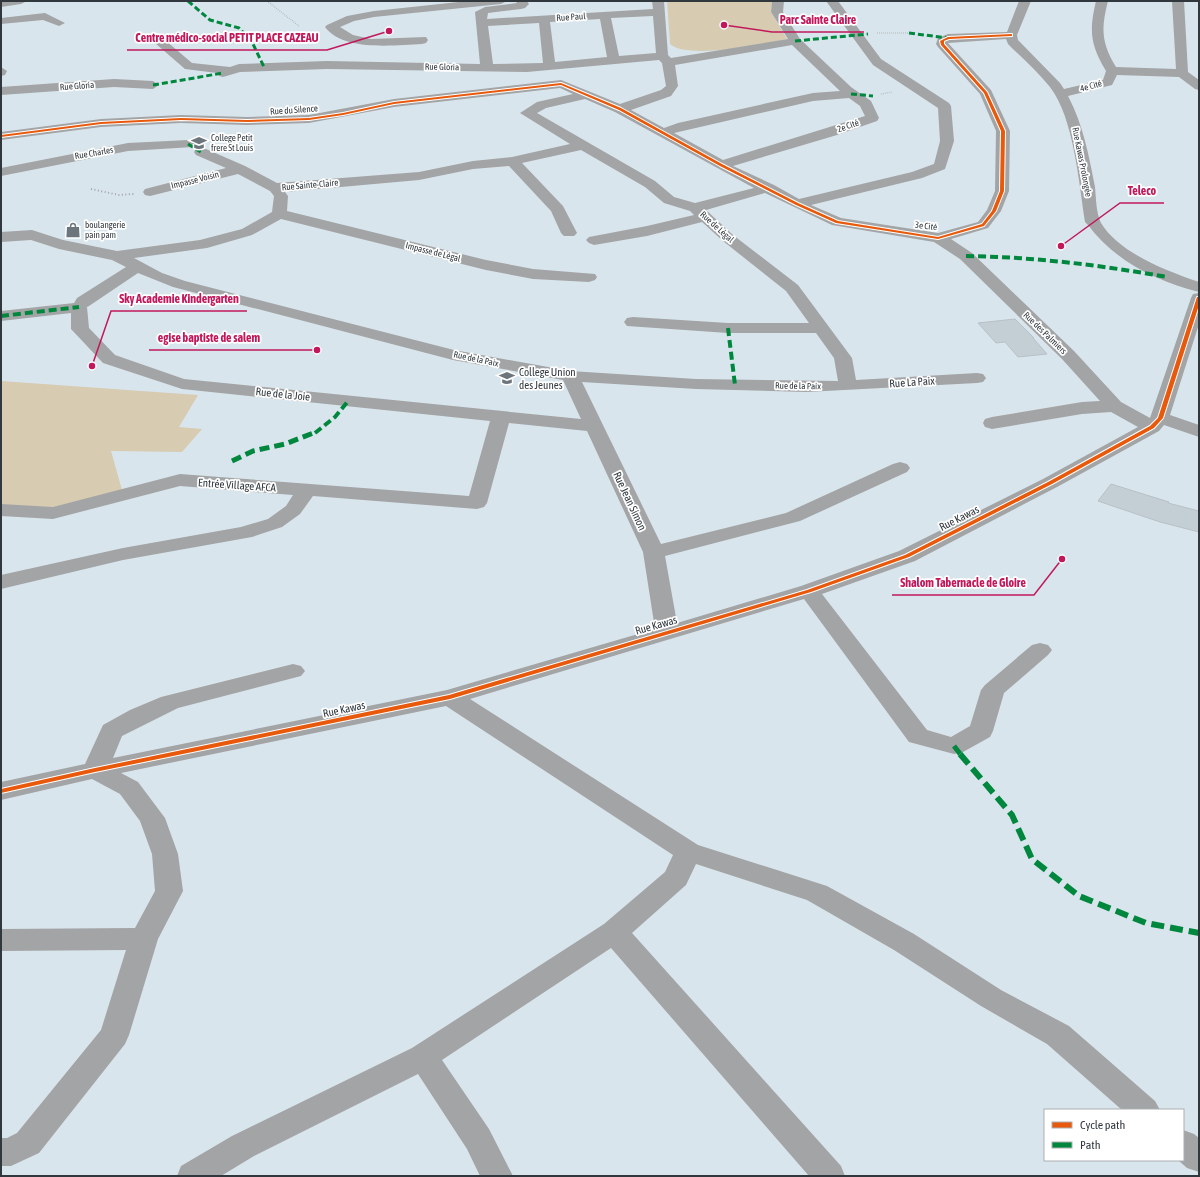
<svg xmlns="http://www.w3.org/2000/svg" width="1200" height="1177" font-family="'Asap Condensed',sans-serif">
  <rect width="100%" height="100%" fill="#d9e5ed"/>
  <g fill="#d7cbb1">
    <path d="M667,1H772L771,12L787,39C764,44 688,60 670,44Z"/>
    <polygon points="1,381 198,395 179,427 202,429 182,452 111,451 122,490 51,508 1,505"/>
  </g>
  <g fill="#c4ced5" stroke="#b7c0c6">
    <polygon points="1015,319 1034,338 1033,338 1047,354 1018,357 1005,342 996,343 978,323"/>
    <polygon points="1111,484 1169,502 1168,503 1199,511 1199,532 1160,522 1098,501"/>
  </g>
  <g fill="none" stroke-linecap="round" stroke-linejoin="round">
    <g stroke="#a1a4a6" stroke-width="1.5" stroke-dasharray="0.5 1.5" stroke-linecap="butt">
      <polyline points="267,1 299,26"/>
      <polyline points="877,33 909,33"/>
      <polyline points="881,94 892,92"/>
    </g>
    <polyline stroke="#a1a4a6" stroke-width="2" stroke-dasharray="1 2.5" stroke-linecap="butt" points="91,189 119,195 134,194"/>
    <g fill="#a3a4a5" fill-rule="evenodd">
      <polygon points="1,1 27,1 21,4 1,7"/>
      <path d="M468,1H507L501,4L374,17L354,21L340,27L353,35L371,39L426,37L428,40L426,43L422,44C395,45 344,52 325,27L327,25L347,16L374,11Z"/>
      <path d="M515,1H527L529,4L525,8L521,9L488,13L487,19L653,9L652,1H664L668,55L671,58L788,39L771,12L772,1H784L783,12L800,39L851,87L871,101L879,118L877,121L837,135L733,166L774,185L799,199L912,172L934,164L940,141L938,108L873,65L826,1H838L881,59L949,103L951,106L954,141L945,169L922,178L811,205L841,218L938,233L978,222L987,210L995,191L996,131L980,94L938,47L936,44L938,38L948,34L1007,32L1019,1H1031L1017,35L1018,40L1060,83L1064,89L1103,80L1106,71C1090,44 1089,31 1096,1H1108C1101,28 1101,43 1116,67L1176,69L1172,1H1184L1188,72L1199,80V90L1195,89L1179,77L1117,75L1112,85L1068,96C1083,124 1089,156 1095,187C1096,197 1096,213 1101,223C1119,253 1167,271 1199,282V292C1156,281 1115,261 1088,225L1085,222C1079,184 1074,118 1050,87C1038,72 1022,58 1008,44L1006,39L948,43L991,90L1010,131L1009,191L1001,211L988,228L951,239L972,253L1074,351L1121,402L1150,418L1191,298L1193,294L1199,293V324L1170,415L1199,425V437L1164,425L1159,431L1057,487L915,561L822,594L927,730L951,737L970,726L981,690L985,685L1032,645L1040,643L1048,645L1052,650L1048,655L1004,693L993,731L990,737L963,752L954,754L909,742L804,599L470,699L698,845L827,886L914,934L1001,990L1069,1026L1155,1101L1160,1110H1122L1047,1044L981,1006L894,950L807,900L696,864L686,885L632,933L841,1166L845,1176H809L611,948L442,1060L489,1129L513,1176H480L467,1149L418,1074L254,1156L221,1176H177L181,1166L232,1136L412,1048L604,924L665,872L673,855L446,706L121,773L138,782L165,818L178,854L183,891L158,939L129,1035L125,1044L39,1153L11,1166H1V1138H7L17,1133L101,1030L126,950L1,951V929L135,928L155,891L152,854L140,821L120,794L92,779L1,800V782L85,764L103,725L130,710L161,697L293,664L301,666L305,671L301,676L178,708L122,736L113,758L447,690L655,629L643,552L587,431L509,423L487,503L484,507L477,509L313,496L300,514L282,527L252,537L123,560L1,589V575L123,548L241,527L268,519L286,506L293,495L180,486L53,519L1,516V504L53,507L180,474L469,496L490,421L182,389L103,363L71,329V313L1,321V311L74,303L77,298L126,267L112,260L59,249L31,240L1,242V232L32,230L63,240L117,251L200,240L242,229L272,212L274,196L270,191L238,174L150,196L145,195L143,192L145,189L226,168L196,155L194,152L196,149H206L245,166L277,183L419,172L473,161L512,157L570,144L520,113L537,102L573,94L560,88L394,107L309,123L247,125L181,123L101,127L1,140V132L101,119L181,115L247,117L309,115L394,99L561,80L620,104L661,90L666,86L662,63L659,60L527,72L327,69L240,72L223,77L219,76L217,73L185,69L155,43L161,39L165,40L192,63L230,67L239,64L327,61L480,64L475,12L485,7L517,3ZM653,16L656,53L619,56L611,18ZM600,19L607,57L555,62L550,22ZM539,23L543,63L493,64L488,26ZM792,45L840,91L813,93L678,123L664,128L631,110L671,96L678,86L675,65ZM849,98L860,106L865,116L723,160L674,133L813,101ZM585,99L615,112L754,188L695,203L674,197L655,181L537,113L546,108ZM581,150L645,187L664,203L690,211L694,215L647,226L589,237L586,240L589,243L594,245L647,236L702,222L723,241L786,291L809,323H728L633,317L627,318L624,322L627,326L728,333H816L834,358L838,381L696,379L570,371L454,350L185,281L162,273L134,258L207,248L252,235L281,219L486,270L533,279L589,282L595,280L597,277L595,274L533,269L486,260L287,211L288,196L285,192L419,180L473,169L509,166L551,211L561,233L564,236H574L577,233L563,206L522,163ZM765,193L832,225L934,242L960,259L1062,359L1100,401L1082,402L992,417L985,419L983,423L985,427L992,429L1082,414L1111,412L1138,427L1043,479L899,551L801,586L677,623L665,556L800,521L907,472L910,468L907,464L900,462L893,464L786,513L661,544L582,382L696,389L806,392L977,383L983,382L986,378L983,374L977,373L856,380L852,358L798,285L733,235L706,210ZM138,273L173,287L453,360L563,380L581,419L184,379L115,355L89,328L87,307L89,306Z"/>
      <polygon points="45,13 65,23 59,26 43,20 1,24 1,18"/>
      <polygon points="1,67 7,71 5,75 1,76"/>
      <polygon points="114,79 153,81 159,85 153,89 114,87 1,95 1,87"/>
      <polygon points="188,140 193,141 195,144 193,147 128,151 1,176 1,168 128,143"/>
      <polygon points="1183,1130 1194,1134 1199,1138 1199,1172 1187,1168 1178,1160 1183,1160"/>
    </g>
    <g stroke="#00873e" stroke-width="3" stroke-dasharray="6 3" stroke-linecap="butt">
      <polyline points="188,1 210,20 239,28 252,42 264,67"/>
      <polyline points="909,33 948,38"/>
      <polyline points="795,41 868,34"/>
      <polyline points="153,85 223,73"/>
      <polyline points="851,94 873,96"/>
      <polyline points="188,144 201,152"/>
    </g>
    <g stroke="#00873e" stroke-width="4" stroke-dasharray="8 4" stroke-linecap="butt">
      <path d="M966,256C1034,257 1100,265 1167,277"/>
      <polyline points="1,316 79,307"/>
      <polyline points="728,328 735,385"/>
      <polyline points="315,433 335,417 349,400"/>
    </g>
    <g stroke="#00873e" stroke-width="5" stroke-dasharray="10 5" stroke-linecap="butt">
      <polyline points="232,461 253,451 285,444 316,432"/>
      <polyline points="954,746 961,755"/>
    </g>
    <polyline stroke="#00873e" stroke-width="6" stroke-dasharray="13 6" stroke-linecap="butt" points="960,754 1012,815 1032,859 1079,896 1146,923 1199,933"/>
    <g stroke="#fff" stroke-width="2">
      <g id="cycleway">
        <polygon points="1012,34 1012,36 1011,36 949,39 944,41 944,44 987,92 1005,131 1004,191 996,211 984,226 938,239 836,223 796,205 720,166 619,110 561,85 394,104 343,115 309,120 247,122 181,120 101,124 1,137 1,135 101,122 181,118 247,120 309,118 343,113 394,102 561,83 621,108 722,164 798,203 838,221 938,237 982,224 992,211 1000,191 1001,131 984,93 941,45 940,41 948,37"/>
        <polygon points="1197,297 1199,297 1199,305 1163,418 1154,428 1052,484 909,557 811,592 450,699 95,772 1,793 1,789 95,768 449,695 807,590 905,555 1048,482 1150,426 1158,418"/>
      </g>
    </g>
    <use href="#cycleway" fill="#e8590c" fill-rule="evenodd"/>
  </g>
  <defs>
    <g id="school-bare" transform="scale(1.2)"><path d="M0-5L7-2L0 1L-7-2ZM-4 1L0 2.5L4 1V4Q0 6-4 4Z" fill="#6b757b" stroke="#fff" stroke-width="2.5" paint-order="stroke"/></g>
    <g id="shop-bare" transform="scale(1.2)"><path d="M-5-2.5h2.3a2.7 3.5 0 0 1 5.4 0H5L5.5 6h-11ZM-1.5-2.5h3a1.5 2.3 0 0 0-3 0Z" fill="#6b757b" stroke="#fff" stroke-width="2.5" paint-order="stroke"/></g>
  </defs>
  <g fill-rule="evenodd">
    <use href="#school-bare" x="199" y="143"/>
    <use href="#shop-bare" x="73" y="230"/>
    <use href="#school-bare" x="507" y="378"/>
  </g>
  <g text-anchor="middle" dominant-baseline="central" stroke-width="3.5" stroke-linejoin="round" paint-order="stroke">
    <g font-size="9" fill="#30383e" stroke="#fff">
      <text transform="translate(571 17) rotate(-4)">Rue Paul</text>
      <text transform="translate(442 67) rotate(1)">Rue Gloria</text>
      <text transform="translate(77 86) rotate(-4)">Rue Gloria</text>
      <text transform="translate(1091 86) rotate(-15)">4e Cité</text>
      <text transform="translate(294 110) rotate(-4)">Rue du Silence</text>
      <text transform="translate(848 126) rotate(-20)">2e Cité</text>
      <text transform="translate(94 153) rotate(-10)">Rue Charles</text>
      <text transform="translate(1082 162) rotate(79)">Rue Kawas Prolongée</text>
      <text transform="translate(195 180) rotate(-14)">Impasse Voisin</text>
      <text transform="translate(310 185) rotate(-5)">Rue Sainte-Claire</text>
      <text transform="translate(926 226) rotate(7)">3e Cité</text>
      <text transform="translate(717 227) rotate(42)">Rue de Légal</text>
      <text transform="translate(433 252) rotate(14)">Impasse de Légal</text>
      <text transform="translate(1045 333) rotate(44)">Rue des Palmiers</text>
      <text transform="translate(476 359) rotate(12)">Rue de la Paix</text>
      <text transform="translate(798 386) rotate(1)">Rue de la Paix</text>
    </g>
    <g font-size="9" fill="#30383e" stroke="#fff" text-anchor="start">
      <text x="211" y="138">College Petit<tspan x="211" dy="10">frere St Louis</tspan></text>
      <text x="85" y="225">boulangerie<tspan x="85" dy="10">pain pam</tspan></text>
    </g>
    <g font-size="11" fill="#30383e" stroke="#fff" text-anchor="start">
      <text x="519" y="372">College Union<tspan x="519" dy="13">des Jeunes</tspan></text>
    </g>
    <g font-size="11" fill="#30383e" stroke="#fff">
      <text transform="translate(912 382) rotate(-4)">Rue La Paix</text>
      <text transform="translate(283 394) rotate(6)">Rue de la Joie</text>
      <text transform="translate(237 485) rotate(4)">Entrée Village AFCA</text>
      <text transform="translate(630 501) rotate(65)">Rue Jean Simon</text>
      <text transform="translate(959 518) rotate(-27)">Rue Kawas</text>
      <text transform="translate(656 625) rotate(-16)">Rue Kawas</text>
      <text transform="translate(344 709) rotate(-12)">Rue Kawas</text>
    </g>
  </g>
  <path fill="none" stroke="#c2185b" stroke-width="1.5" d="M724 25L772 32H864M389 31L327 50H127M1061 246L1120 203H1164M92 366L111 311H247M317 350L268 350H149M1062 559L1034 595H892"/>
  <g fill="#c2185b" stroke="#fff" stroke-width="1.5">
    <circle cx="724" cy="25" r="4"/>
    <circle cx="389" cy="31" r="4"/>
    <circle cx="1061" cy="246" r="4"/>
    <circle cx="92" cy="366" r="4"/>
    <circle cx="317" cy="350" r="4"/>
    <circle cx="1062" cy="559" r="4"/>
  </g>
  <g font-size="12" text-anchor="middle" font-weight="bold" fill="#c2185b" stroke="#fff" stroke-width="3.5" stroke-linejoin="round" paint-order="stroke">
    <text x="818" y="24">Parc Sainte Claire</text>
    <text x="227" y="42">Centre médico-social PETIT PLACE CAZEAU</text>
    <text x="1142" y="195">Teleco</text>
    <text x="179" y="303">Sky Academie Kindergarten</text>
    <text x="209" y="342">egise baptiste de salem</text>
    <text x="963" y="587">Shalom Tabernacle de Gloire</text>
  </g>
  <rect width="1200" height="1177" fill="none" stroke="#30383e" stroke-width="4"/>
  <rect x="1044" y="1109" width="140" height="52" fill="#ffffff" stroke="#acafb2"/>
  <rect x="1052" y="1122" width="20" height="6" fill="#e8590c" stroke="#acafb2"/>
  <text x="1080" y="1129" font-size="12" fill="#30383e">Cycle path</text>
  <rect x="1052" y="1142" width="20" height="6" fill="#00873e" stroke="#acafb2"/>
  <text x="1080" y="1149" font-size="12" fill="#30383e">Path</text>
</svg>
